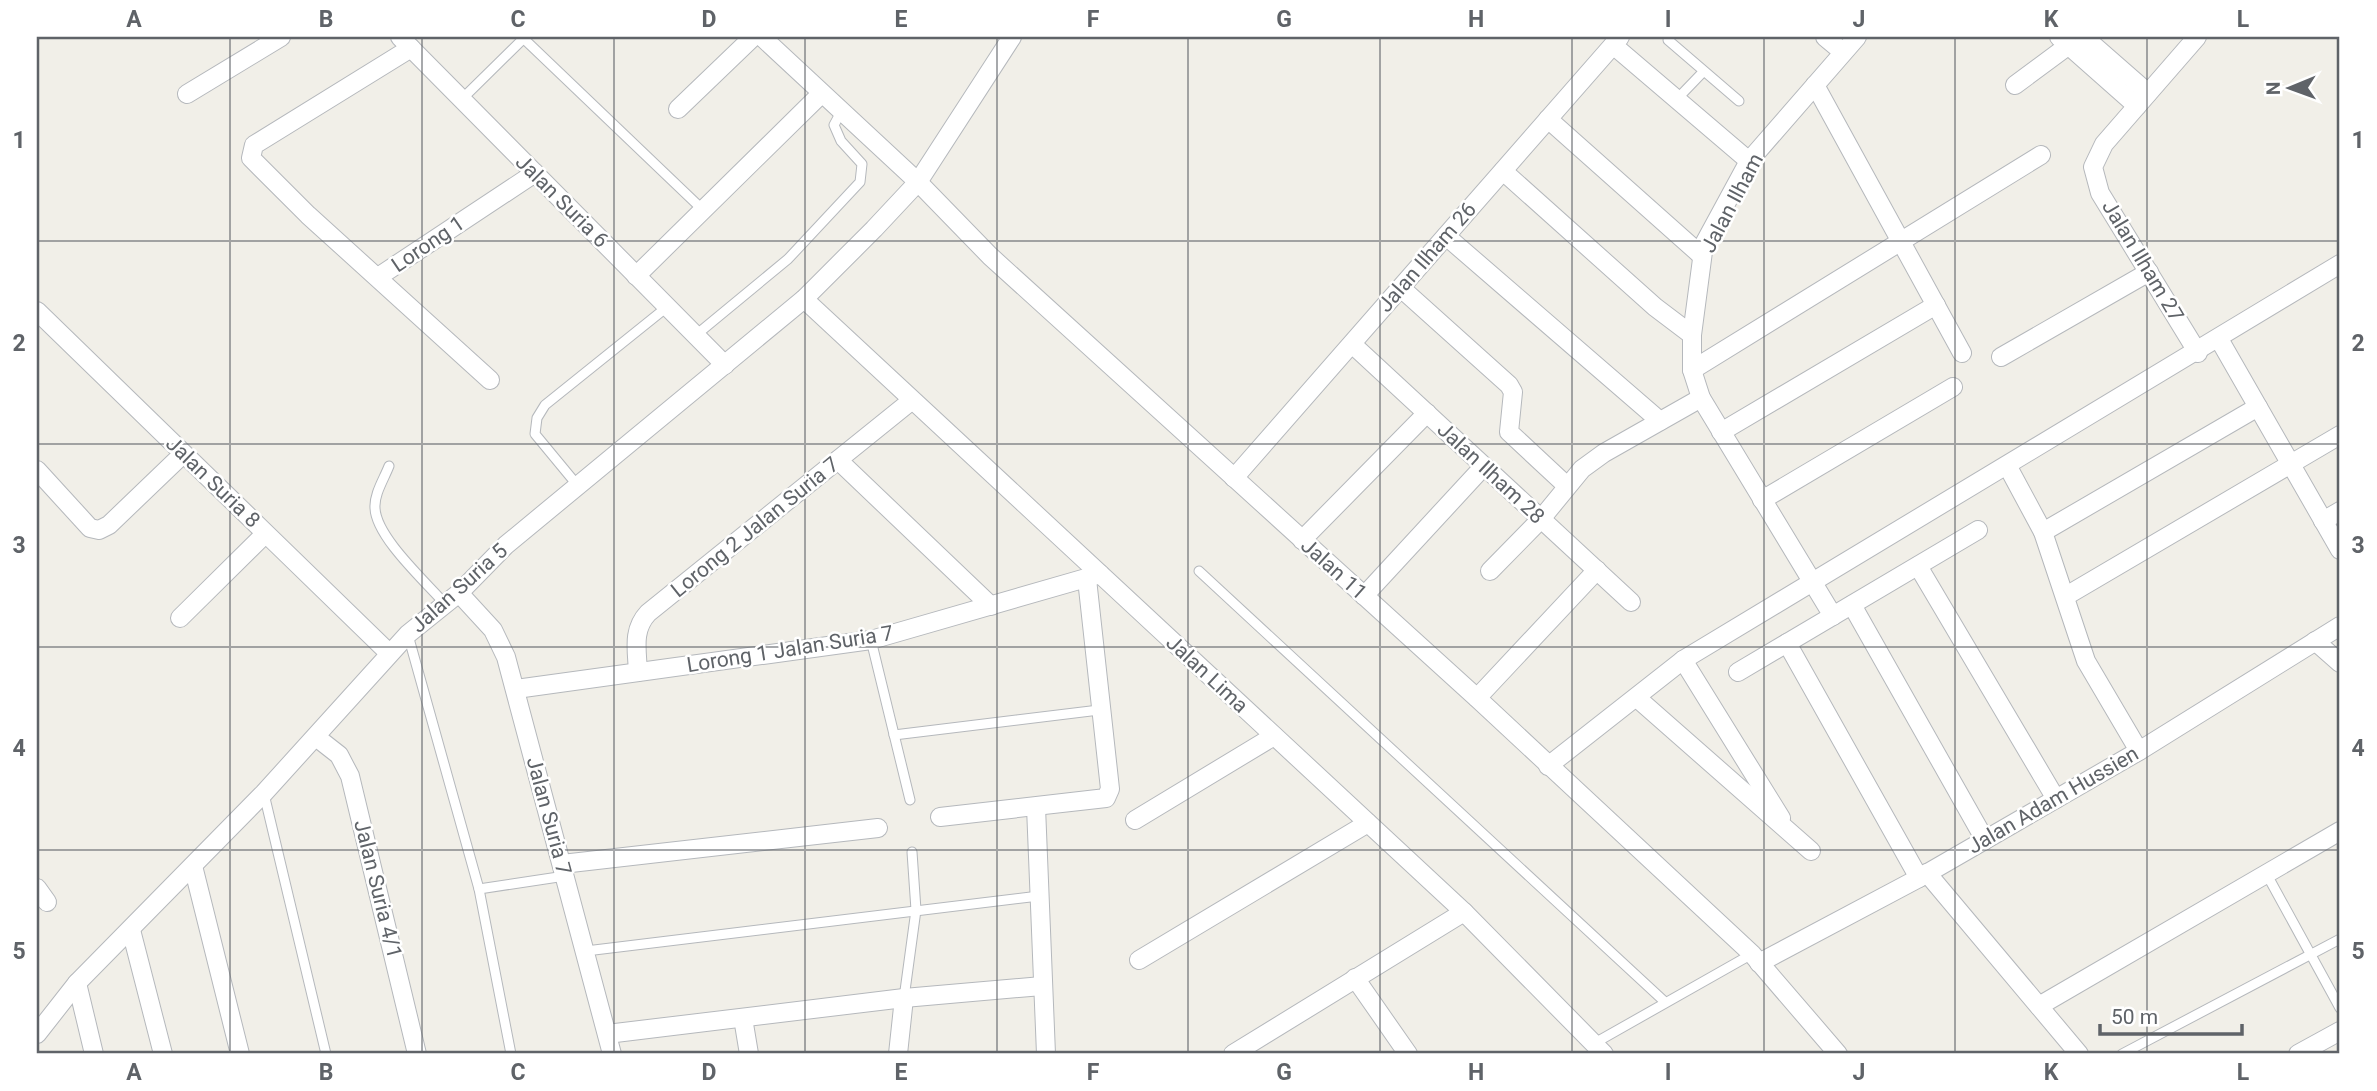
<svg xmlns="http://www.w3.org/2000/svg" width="2377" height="1091" font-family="Roboto,sans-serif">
  <rect width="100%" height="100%" fill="#f1efe8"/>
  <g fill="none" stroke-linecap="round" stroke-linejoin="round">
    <g stroke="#b5b8bc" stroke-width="11">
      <g id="service">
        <polyline points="522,37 703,210"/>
        <polyline points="1668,40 1739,101"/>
        <polyline points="462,99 524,38"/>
        <polyline points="1677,99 1703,72"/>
        <polyline points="696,335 788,259 860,182 862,164 841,141 834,125 841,112"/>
        <path d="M389,466C384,479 374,494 375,508C376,537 425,581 445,604"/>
        <polyline points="578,486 535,434 537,418 545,405 667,307"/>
        <polyline points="1199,571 1665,1002"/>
        <polyline points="408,635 479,889 511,1054"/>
        <polyline points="871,640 910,800"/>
        <polyline points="894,735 1099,710"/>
        <polyline points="264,794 326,1054"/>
        <polyline points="2266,873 2340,1008"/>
        <polyline points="479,889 565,876"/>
        <polyline points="586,951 1039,896"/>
        <polyline points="904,998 916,910 912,852"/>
        <polyline points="1593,1044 1752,954"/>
        <polyline points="2122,1054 2340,939"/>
      </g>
    </g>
    <g stroke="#b5b8bc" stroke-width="20">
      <g id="minor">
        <polyline points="400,37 725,365"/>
        <polyline points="762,37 918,182 990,256 1477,698 1752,954 1838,1054"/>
        <polyline points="1825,37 1843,52"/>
        <polyline points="2059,37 2137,106"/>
        <polyline points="2084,37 2148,93"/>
        <polyline points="2197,37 2104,144 2093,167 2100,193 2198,353"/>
        <polyline points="1613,45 1749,161"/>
        <polyline points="411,48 254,145 251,158 308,215 490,380"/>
        <polyline points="1815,85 1962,353"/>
        <polyline points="2015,85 2069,45"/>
        <polyline points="187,94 281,37"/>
        <polyline points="678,109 753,37"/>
        <polyline points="1548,119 1702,256"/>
        <polyline points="1503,171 1655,307 1692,335"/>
        <polyline points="1446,236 1660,421"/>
        <polyline points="636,276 821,94"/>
        <polyline points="378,277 535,173"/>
        <polyline points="1401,288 1509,385 1513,392 1509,432 1567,486"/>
        <polyline points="804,299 1464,912 1604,1054"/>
        <polyline points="37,311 389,653"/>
        <polyline points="2219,339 2340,550"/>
        <polyline points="1352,344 1631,602"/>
        <polyline points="2001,357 2149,272"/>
        <polyline points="1692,370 2041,155"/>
        <polyline points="1721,432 1936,305"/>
        <polyline points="838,460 991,606"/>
        <polyline points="2008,467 2043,532 2086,661 2139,751"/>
        <polyline points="37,470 90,528 99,530 109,525 183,454"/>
        <polyline points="1234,478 1620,37"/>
        <polyline points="1762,500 1953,387"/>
        <polyline points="2323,521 2340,511"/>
        <polyline points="2043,532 2258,407"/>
        <polyline points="1302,540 1427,413"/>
        <polyline points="1918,566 2056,799"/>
        <polyline points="1490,571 1541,519 1582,469 1604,453 1701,398"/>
        <polyline points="459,593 493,630 506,657 612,1054"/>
        <polyline points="1364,596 1484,466"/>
        <polyline points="2066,596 2340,435"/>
        <polyline points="1852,605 1985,840"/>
        <polyline points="1833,616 1701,398 1692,370 1692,335 1704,244 1749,161 1857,37"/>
        <polyline points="180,618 265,534"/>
        <polyline points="2315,641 2340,663"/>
        <polyline points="1787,643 1919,878"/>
        <polyline points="1683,660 1781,818"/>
        <path d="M638,672C637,650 632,630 648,613L911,401"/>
        <polyline points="1738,672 1978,530"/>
        <polyline points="516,689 871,640 1100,574"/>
        <polyline points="1477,698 1597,570"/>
        <polyline points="1637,698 1811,851"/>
        <polyline points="316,737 339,755 350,776 417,1054"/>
        <polyline points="1548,766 1683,660 2340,264"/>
        <polyline points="1036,807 1046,1054"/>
        <polyline points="940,817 1106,798 1110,789 1087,579"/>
        <polyline points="1135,820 1274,736"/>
        <polyline points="562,864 878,828"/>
        <polyline points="193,866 240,1054"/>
        <polyline points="1927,873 2079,1054"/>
        <polyline points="37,888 47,902"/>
        <polyline points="131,930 163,1054"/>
        <polyline points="1139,960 1368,823"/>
        <polyline points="1759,963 1919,878 2139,751 2340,626"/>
        <polyline points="1355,978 1408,1054"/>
        <polyline points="77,983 94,1054"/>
        <polyline points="2039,1006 2340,831"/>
        <polyline points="743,1018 749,1054"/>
        <polyline points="37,1034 77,983 264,793 408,634 459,593 506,545 804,299 874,229 918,182 1012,37"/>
        <polyline points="607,1034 904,998 1042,986"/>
        <polyline points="898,1054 904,998"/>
        <polyline points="1233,1054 1464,912"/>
        <polyline points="2298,1054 2340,1031"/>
      </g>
    </g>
    <use href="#service" stroke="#fff" stroke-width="9"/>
    <use href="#minor" stroke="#fff" stroke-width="18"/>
  </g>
  <path fill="none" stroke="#5f6368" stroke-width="2" stroke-opacity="0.55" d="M230,37V1054M422,37V1054M614,37V1054M805,37V1054M997,37V1054M1188,37V1054M1380,37V1054M1572,37V1054M1764,37V1054M1955,37V1054M2147,37V1054M37,241H2340M37,444H2340M37,647H2340M37,850H2340"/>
  <g text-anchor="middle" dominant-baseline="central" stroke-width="5" stroke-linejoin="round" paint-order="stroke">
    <g font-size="21" fill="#5f6368" stroke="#fff">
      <text transform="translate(562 201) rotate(45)">Jalan Suria 6</text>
      <text transform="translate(1732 203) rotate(-62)">Jalan Ilham</text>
      <text transform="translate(428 244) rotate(-34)">Lorong 1</text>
      <text transform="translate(1427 257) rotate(-49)">Jalan Ilham 26</text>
      <text transform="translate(2143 261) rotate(59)">Jalan Ilham 27</text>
      <text transform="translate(1491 473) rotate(43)">Jalan Ilham 28</text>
      <text transform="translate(213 482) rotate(44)">Jalan Suria 8</text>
      <text transform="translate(755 527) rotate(-39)">Lorong 2 Jalan Suria 7</text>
      <text transform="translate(1334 569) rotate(42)">Jalan 11</text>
      <text transform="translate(459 588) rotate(-42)">Jalan Suria 5</text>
      <text transform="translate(790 649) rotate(-9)">Lorong 1 Jalan Suria 7</text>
      <text transform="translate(1207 674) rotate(43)">Jalan Lima</text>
      <text transform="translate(2053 800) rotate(-30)">Jalan Adam Hussien</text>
      <text transform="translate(549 816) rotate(75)">Jalan Suria 7</text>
      <text transform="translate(378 889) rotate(76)">Jalan Suria 4/1</text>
    </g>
  </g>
  <rect width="2377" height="1091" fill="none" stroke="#ffffff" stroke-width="77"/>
  <g transform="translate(2290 88) rotate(269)" stroke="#ffffff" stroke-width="5" paint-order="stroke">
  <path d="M0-5L12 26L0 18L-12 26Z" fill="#5f6368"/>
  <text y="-10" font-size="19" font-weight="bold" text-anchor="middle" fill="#5f6368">N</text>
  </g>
  <path d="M2100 1024v10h142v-10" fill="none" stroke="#5f6368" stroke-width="3.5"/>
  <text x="2111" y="1024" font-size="21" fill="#5f6368" stroke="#ffffff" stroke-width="5" paint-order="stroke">50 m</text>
  <rect x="38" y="38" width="2300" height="1014" fill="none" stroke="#5f6368" stroke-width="2.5"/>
  <g font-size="23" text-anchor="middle" font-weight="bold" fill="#5f6368">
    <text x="134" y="27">A</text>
    <text x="326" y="27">B</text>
    <text x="518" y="27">C</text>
    <text x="709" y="27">D</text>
    <text x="901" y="27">E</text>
    <text x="1093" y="27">F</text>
    <text x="1284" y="27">G</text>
    <text x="1476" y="27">H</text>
    <text x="1668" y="27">I</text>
    <text x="1859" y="27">J</text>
    <text x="2051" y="27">K</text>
    <text x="2243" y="27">L</text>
    <text x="19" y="148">1</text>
    <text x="2358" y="148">1</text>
    <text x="19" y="351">2</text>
    <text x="2358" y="351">2</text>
    <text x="19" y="553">3</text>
    <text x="2358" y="553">3</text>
    <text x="19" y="756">4</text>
    <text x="2358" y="756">4</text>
    <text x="19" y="959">5</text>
    <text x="2358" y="959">5</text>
    <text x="134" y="1080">A</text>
    <text x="326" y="1080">B</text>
    <text x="518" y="1080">C</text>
    <text x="709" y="1080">D</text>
    <text x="901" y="1080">E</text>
    <text x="1093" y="1080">F</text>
    <text x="1284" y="1080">G</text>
    <text x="1476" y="1080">H</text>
    <text x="1668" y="1080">I</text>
    <text x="1859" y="1080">J</text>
    <text x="2051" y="1080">K</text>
    <text x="2243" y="1080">L</text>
  </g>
</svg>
